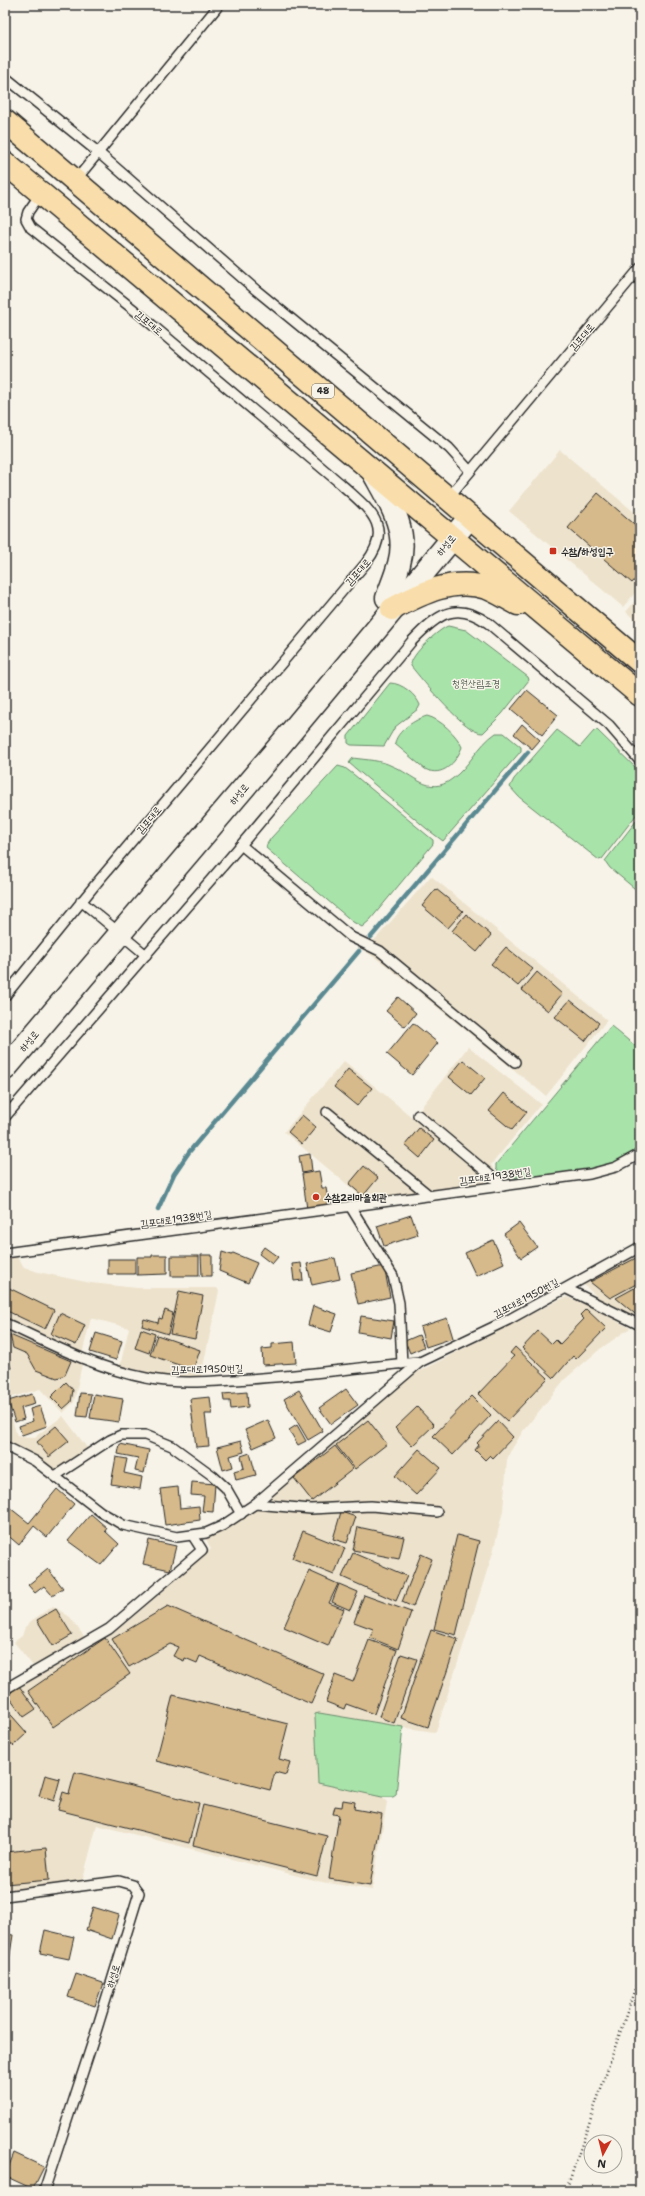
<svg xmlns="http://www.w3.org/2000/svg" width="645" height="2196" font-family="'Shantell Sans','Poor Story',sans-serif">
  <rect width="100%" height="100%" fill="#f7f3e8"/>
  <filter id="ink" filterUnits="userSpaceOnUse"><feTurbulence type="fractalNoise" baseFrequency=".025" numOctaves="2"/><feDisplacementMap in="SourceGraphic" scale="8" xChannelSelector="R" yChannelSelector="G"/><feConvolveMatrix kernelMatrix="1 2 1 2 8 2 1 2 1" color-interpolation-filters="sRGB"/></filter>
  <g filter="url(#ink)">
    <g fill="#ede2cc">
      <polygon points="560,450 640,517 640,587 623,607 509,511"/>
      <polygon points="640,595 640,624 626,612"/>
      <polygon points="431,876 607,1020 546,1096 387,966 365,951"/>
      <polygon points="468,1047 541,1104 491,1165 497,1175 505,1182 366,1200 284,1132 344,1061 413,1118"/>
      <polygon points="640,1252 640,1319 603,1302 583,1284 599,1273"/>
      <polygon points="16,1256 24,1267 38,1272 91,1283 137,1288 217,1288 219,1291 201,1376 165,1376 120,1366 129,1328 91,1318 82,1354 5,1319 5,1258"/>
      <polygon points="567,1297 587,1305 630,1328 600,1349 565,1379 523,1431 510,1452 507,1460 503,1511 493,1552 436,1731 434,1732 315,1714 318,1783 382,1797 387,1802 372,1890 322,1882 97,1825 83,1878 81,1880 5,1891 5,1695 28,1679 127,1622 211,1549 206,1539 232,1526 246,1516 414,1374 561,1299"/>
      <polygon points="5,1329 82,1364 74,1402 63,1413 40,1389 6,1399 17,1436 35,1437 63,1416 88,1449 55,1470 21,1448 5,1442"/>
      <polygon points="53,1606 70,1617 85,1638 33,1666 14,1642 22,1636 25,1627 31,1621"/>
    </g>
    <g fill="#a8e4aa" stroke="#6a886a">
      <path d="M448,626L466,630L528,677L529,680L502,714L483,733C467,735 422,680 411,666C409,656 439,629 448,626Z"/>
      <path d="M390,683C402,683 416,695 420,705L418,709L395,727L384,746L351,745L348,743V736Z"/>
      <path d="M427,716C440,719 457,735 462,747C456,763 442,778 425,769L395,744C396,731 416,719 427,716Z"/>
      <polygon points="557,730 580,747 594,731 597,730 640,772 640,810 602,859 599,860 519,797 510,787 514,779"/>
      <path d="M496,733H504L521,747V751L443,841L427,829L349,763L353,758C366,760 381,760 392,766C413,774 429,797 452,779C469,767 478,745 496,733Z"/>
      <polygon points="338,766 345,768 353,774 433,840 433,844 370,920 362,927 353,922 266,848 267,844 271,838"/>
      <polygon points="640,816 640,893 610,868 605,861"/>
      <polygon points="611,1026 640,1050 640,1148 608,1166 577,1173 506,1178 496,1169 496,1164"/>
      <polygon points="319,1713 403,1727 396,1795 393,1797 382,1797 318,1783 315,1718 315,1714"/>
    </g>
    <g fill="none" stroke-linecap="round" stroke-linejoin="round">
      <g stroke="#5a8992" stroke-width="4.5">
        <polyline points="371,937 528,752"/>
        <polyline points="158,1209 174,1174 189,1152 359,951"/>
      </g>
    </g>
    <g fill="#d6ba8b" stroke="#2b2b2b">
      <polygon points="598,493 640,529 640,574 632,583 568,528"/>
      <polygon points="527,690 558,715 542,735 511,709"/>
      <polygon points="522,724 540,740 532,749 514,734"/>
      <polygon points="436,889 463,911 448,928 422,906"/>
      <polygon points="466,914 491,935 477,952 452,931"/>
      <polygon points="506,947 533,969 518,986 491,964"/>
      <polygon points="537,972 562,994 548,1011 522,990"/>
      <polygon points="398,997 416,1013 405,1027 386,1011"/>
      <polygon points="570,1000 599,1023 585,1041 555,1017"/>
      <polygon points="413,1023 438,1043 412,1075 387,1054"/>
      <polygon points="463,1060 485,1078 471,1095 449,1077"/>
      <polygon points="348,1069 372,1088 357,1106 334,1087"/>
      <polygon points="504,1093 527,1112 512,1130 489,1111"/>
      <polygon points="302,1115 316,1127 302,1144 288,1132"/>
      <polygon points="419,1128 434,1140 420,1158 405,1145"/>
      <polygon points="310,1154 312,1171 302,1173 299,1156"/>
      <polygon points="364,1166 378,1178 363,1196 349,1184"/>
      <polygon points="319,1171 322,1188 326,1188 329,1206 307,1209 302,1174"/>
      <polygon points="411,1215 418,1235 384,1246 377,1226"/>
      <polygon points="519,1223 537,1247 521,1258 504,1234"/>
      <polygon points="493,1240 504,1263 476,1276 465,1253"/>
      <polygon points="264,1247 278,1257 272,1264 259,1254"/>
      <polygon points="222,1252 232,1255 233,1253 257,1263 248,1283 219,1271"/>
      <polygon points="152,1255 167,1255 167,1274 137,1275 137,1257 152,1257"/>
      <polygon points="201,1255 212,1255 212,1276 202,1276"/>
      <rect x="171" y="1256" width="28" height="20"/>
      <polygon points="335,1258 340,1279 312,1285 307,1264"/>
      <polygon points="636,1258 640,1266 640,1282 610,1298 590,1282"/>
      <rect x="108" y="1259" width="27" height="15"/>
      <polygon points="301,1263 303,1280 294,1281 292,1264"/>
      <polygon points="384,1266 390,1297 358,1304 351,1273"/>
      <polygon points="640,1285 640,1318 616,1298"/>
      <polygon points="5,1286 54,1310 45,1329 5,1310"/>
      <polygon points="179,1291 203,1296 195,1339 170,1334"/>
      <polygon points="313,1306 337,1314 331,1332 308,1325"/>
      <polygon points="586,1309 606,1328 576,1359 573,1356 554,1378 522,1348 538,1331 552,1344 556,1340 560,1344 584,1319 580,1315"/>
      <polygon points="165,1310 173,1313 168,1334 142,1326 144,1319 158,1323 159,1318 162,1319"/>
      <polygon points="60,1313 85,1325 76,1345 51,1334"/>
      <polygon points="361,1316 394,1321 391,1338 358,1332"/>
      <polygon points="447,1318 453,1338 426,1347 420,1327"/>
      <polygon points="141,1329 155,1334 149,1353 135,1348"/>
      <polygon points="96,1333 122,1341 116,1360 90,1352"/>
      <polygon points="10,1335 71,1361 65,1375 57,1378 36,1370 27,1354 13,1348"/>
      <polygon points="157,1335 200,1350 193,1370 150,1355"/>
      <polygon points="419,1335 424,1347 410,1353 405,1341"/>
      <polygon points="294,1342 296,1363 263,1365 262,1349 272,1348 272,1344"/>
      <polygon points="515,1347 548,1378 507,1421 478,1394 514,1356 510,1353"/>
      <polygon points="7,1357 11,1368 5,1371 5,1358"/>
      <polygon points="640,1361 640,1384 638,1383"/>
      <polygon points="66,1382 73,1390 71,1402 63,1409 51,1397"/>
      <polygon points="346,1389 358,1405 331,1424 319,1408"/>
      <polygon points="299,1390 323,1431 308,1440 284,1399"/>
      <polygon points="247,1392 248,1407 231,1409 230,1401 224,1401 223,1394"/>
      <polygon points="80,1393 91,1394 87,1417 77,1416"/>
      <polygon points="32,1394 35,1404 21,1408 24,1419 15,1422 8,1401"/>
      <polygon points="94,1394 123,1399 119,1422 90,1418"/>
      <polygon points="472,1396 491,1415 453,1455 433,1436"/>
      <polygon points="210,1397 212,1414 205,1414 209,1446 196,1447 190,1399"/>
      <polygon points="40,1406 47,1426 22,1435 19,1426 33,1421 30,1409"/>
      <polygon points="417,1407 434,1425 412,1446 395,1428"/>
      <polygon points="268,1420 276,1438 253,1448 245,1430"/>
      <polygon points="368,1420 387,1444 355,1469 336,1445"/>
      <polygon points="498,1421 513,1437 493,1458 490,1455 485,1460 475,1450 479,1445 477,1443"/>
      <polygon points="297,1425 306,1441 298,1445 289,1430"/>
      <polygon points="56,1426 69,1441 49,1457 37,1442"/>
      <polygon points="241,1441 244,1452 230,1456 233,1467 223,1470 217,1447"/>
      <polygon points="120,1444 149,1450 144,1473 135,1471 138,1458 118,1454"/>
      <polygon points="335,1446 353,1469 312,1501 294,1478"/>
      <polygon points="419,1449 441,1468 416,1495 395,1476"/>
      <polygon points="250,1453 256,1475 236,1480 234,1471 244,1468 241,1456"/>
      <polygon points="116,1457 127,1459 124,1473 142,1477 140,1489 111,1484"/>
      <polygon points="192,1482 215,1484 213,1512 202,1511 204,1496 191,1495"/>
      <polygon points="178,1487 180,1508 199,1506 200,1520 165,1525 160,1489"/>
      <polygon points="57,1489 74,1504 47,1537 34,1526 19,1545 5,1533 5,1504 29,1523"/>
      <polygon points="341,1512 356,1517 347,1543 333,1539"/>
      <polygon points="91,1514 107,1528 105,1531 119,1544 101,1565 68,1541"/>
      <polygon points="358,1527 404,1537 399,1559 353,1550"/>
      <polygon points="303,1531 345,1548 334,1575 292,1558"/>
      <polygon points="457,1535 479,1541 456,1635 434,1629"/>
      <polygon points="149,1540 176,1546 170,1570 143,1564"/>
      <polygon points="353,1553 407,1576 396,1601 342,1577"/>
      <polygon points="421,1554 432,1559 413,1607 402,1602"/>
      <polygon points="48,1569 63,1588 52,1595 44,1586 35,1593 28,1585"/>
      <polygon points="309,1571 338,1584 329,1603 344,1609 328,1646 284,1627"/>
      <polygon points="339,1584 358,1592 350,1610 332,1602"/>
      <polygon points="364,1595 411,1612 398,1649 370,1638 373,1629 354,1622"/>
      <polygon points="168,1606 324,1674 311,1704 200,1656 197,1663 185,1658 184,1661 173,1656 178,1647 170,1644 129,1667 112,1639"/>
      <polygon points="56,1609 72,1635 53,1646 37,1620"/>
      <polygon points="431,1630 458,1639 428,1727 401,1718"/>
      <polygon points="105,1638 130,1674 53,1727 28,1691"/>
      <polygon points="369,1640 397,1650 374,1714 346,1704 344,1709 326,1702 335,1675 353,1682"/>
      <polygon points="401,1654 417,1659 394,1723 379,1717"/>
      <polygon points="19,1686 36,1709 24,1717 8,1695"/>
      <polygon points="173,1695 288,1724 279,1759 290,1762 286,1775 275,1772 270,1790 156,1761"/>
      <polygon points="5,1708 27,1733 13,1746 5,1737"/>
      <polygon points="75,1772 199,1803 189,1843 58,1810 63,1792 69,1794"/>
      <polygon points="45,1775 60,1779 54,1801 39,1796"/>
      <polygon points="343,1800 355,1802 354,1809 382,1814 370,1886 329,1879 339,1815 333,1814 335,1806 342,1807"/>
      <polygon points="203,1805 327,1836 317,1876 193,1845"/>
      <polygon points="46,1848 49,1880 5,1884 5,1852"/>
      <polygon points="93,1907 119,1915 112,1939 86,1930"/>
      <polygon points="45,1930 74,1937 69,1959 40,1953"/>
      <polygon points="5,1934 13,1935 8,1967 5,1966"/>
      <polygon points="76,1974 103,1983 95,2006 68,1997"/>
      <polygon points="14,2153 44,2167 33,2189 5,2176"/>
    </g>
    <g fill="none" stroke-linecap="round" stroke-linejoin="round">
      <g stroke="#2b2b2b" stroke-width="12">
        <g id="lane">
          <polyline points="5,77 99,153 256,290 449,448 470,471"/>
          <polyline points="75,181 219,5"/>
          <polyline points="448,498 640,268"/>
          <polyline points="241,845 351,937 380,951 515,1062"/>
          <polyline points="81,901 146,955"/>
          <path d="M5,996L95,885L366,563C395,526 368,509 341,484L138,313L31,228L26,219L28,212L41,193"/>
          <polyline points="327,1112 430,1196"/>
          <polyline points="418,1115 503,1186"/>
          <path d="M5,1117L241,845L412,641C437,615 455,600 488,623L609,725L640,761"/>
          <polyline points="350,1206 393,1276 399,1303 402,1364"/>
          <polyline points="5,1253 590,1174 616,1167 640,1154"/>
          <polyline points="567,1289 640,1325"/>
          <path d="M5,1323C50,1344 96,1368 146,1378C174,1384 204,1382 233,1380C296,1377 357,1367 420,1362"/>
          <polyline points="5,1446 35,1461 101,1512 123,1525 177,1537 206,1533 222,1526 255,1504 420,1362 508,1320 640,1247"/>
          <polyline points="55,1476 110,1440 121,1435 145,1435 172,1446 213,1476 226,1488 241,1514"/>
          <polyline points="255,1504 311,1509 371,1506 437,1512"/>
          <polyline points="5,1689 109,1629 202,1550 193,1536"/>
          <polyline points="5,1896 119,1881 133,1885 139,1893 95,2035 44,2191"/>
        </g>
      </g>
      <g stroke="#2b2b2b" stroke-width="25">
        <g id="secondary">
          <path d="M373,472C389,501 409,530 399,564C396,575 391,587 387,598"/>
          <polyline points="5,1069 276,750 470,517"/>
        </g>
      </g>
      <g stroke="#2b2b2b" stroke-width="25">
        <g id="primary">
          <polyline points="5,121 640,662"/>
          <polyline points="5,163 640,695"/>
          <path d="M392,609C422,593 453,577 487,588C497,592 508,599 518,604"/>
        </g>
      </g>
      <polyline stroke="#2b2b2b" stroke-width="2.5" stroke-dasharray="1 3" stroke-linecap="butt" points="566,2191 640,1974"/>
      <use href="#lane" stroke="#f7f3e8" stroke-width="9"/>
      <use href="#secondary" stroke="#f7f3e8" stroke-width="22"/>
      <use href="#primary" stroke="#f9deab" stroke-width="22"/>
    </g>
  </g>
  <g fill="#c8321e" stroke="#f7f3e8" stroke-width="1.5">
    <rect x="549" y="547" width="8" height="8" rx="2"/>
    <circle cx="316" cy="1197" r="4"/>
  </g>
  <g text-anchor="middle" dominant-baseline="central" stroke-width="3" stroke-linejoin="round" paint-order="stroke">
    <rect fill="#f7f3e8" stroke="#686764" stroke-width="1" x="312" y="384" width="22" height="14" rx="3"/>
    <g font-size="9" font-weight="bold" fill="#2b2b2b">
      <text x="323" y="391">48</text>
    </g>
    <g font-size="10" fill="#2b2b2b" stroke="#f7f3e8">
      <text transform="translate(149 323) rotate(40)">김포대로</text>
      <text transform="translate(582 337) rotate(-50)">김포대로</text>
      <text transform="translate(446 545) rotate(-50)">하성로</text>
      <text transform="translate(358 572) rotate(-49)">김포대로</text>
      <text transform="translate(239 794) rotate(-50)">하성로</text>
      <text transform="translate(149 820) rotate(-50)">김포대로</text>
      <text transform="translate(29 1041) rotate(-50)">하성로</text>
      <text transform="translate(495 1176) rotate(-8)">김포대로1938번길</text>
      <text transform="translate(176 1219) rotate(-8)">김포대로1938번길</text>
      <text transform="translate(526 1298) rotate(-28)">김포대로1950번길</text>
      <text transform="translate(207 1369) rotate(-1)">김포대로1950번길</text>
      <text transform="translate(113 1976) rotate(-73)">하성로</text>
    </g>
    <g font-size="10" font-weight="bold" fill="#2b2b2b" stroke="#f7f3e8" text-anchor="start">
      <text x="561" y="551">수참/하성입구</text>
      <text x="324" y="1197">수참2리마을회관</text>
    </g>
    <g font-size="10" fill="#4a594b" stroke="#f7f3e8">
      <text x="476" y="683">청원산림조경</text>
    </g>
  </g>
  <rect width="645" height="2196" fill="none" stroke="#f7f3e8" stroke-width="20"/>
  <rect x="10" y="10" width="625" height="2176" fill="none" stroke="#2b2b2b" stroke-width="1.5" filter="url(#ink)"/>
  <g transform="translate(603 2154) rotate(187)"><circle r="19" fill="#f7f3e8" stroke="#a5a39c"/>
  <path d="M0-3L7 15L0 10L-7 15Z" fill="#c8321e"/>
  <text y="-6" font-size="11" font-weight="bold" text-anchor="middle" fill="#2b2b2b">N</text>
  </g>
</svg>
